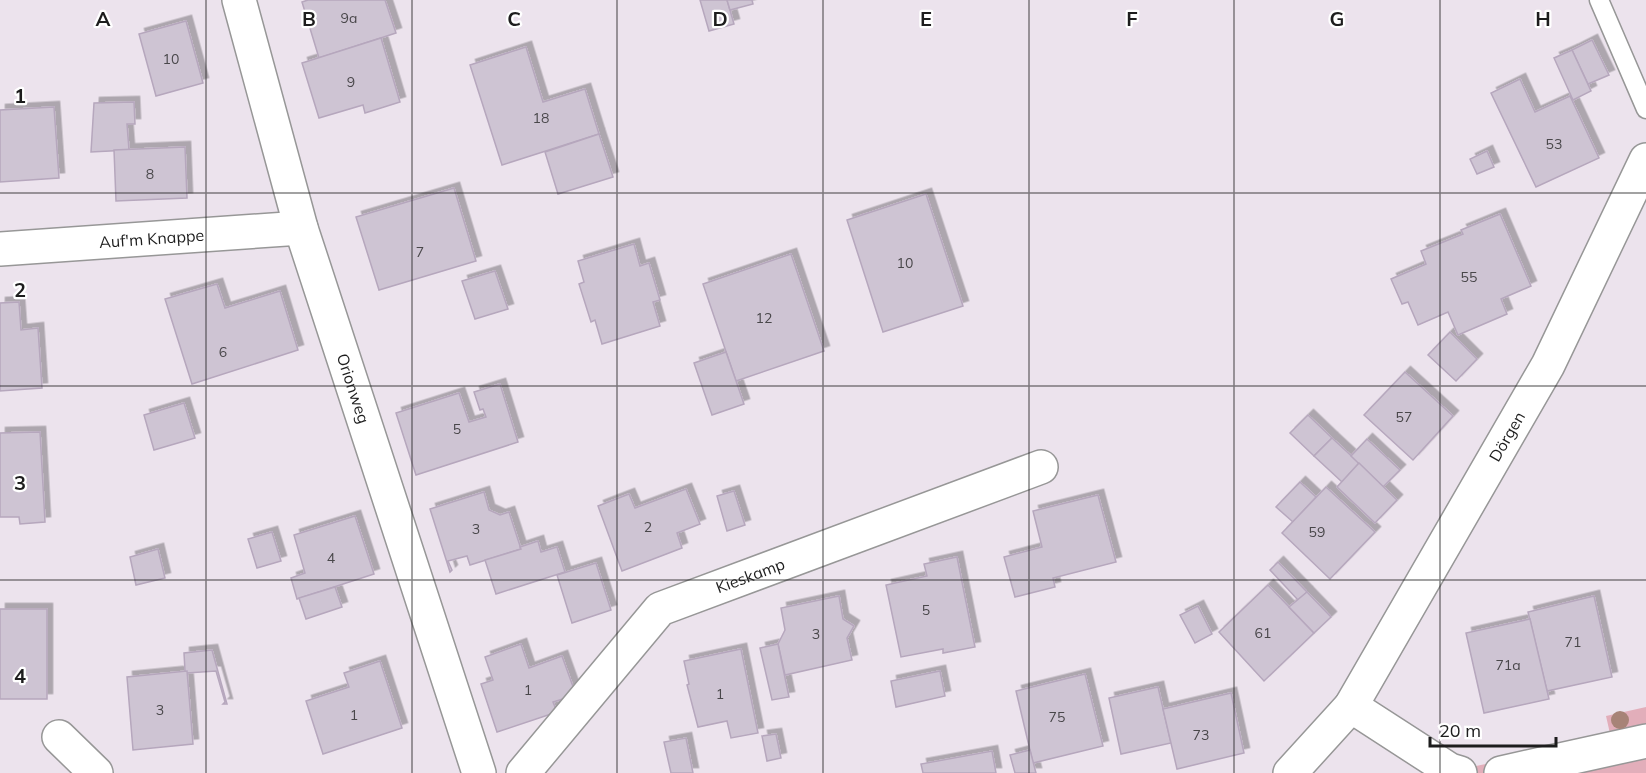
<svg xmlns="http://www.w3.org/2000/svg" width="1646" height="773" font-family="Mulish,sans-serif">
  <defs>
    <filter id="shadow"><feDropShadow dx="5.5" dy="-5.5" stdDeviation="0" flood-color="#0004"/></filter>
  </defs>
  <rect width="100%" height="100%" fill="#ece3ed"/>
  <polygon fill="#e2aeba" points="1646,707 1646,773 1477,773 1476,766 1611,738 1606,716"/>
  <g fill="#cec4d3" stroke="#b6a7bd" stroke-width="1.5" filter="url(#shadow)">
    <polygon points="308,0 385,0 396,33 319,58 302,2"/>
    <polygon points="700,0 727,0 734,24 709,31"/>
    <polygon points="727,0 752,0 753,4 730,10"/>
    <polygon points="186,21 203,83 156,96 139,34"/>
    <polygon points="381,38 400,102 365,113 363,105 319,118 302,63"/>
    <polygon points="1592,40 1609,75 1588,84 1572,50"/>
    <polygon points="526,47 543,102 585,89 599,134 502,165 470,65"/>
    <polygon points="1572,50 1591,91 1573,100 1554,58"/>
    <polygon points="1520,79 1535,112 1570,96 1599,158 1536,187 1491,93"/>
    <polygon points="134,102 135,124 127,124 129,150 91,152 94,103"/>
    <polygon points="54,107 59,178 0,182 0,110"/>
    <polygon points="599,134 613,177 558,194 545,152"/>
    <polygon points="185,147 187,198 116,201 114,150"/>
    <polygon points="1487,151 1494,167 1477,174 1470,159"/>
    <polygon points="454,188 476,261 379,290 356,217"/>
    <polygon points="926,194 963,306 883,332 847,220"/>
    <polygon points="1500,214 1531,286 1501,299 1507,314 1458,335 1448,312 1418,325 1408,302 1402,304 1391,279 1426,264 1421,251 1463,234 1461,230"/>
    <polygon points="634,244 640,266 649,263 660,300 653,302 660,326 602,344 595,320 591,322 579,284 584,282 578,261"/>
    <polygon points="791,254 824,351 736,381 703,284"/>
    <polygon points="495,271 508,309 475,319 462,281"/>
    <polygon points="217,284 225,308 280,291 298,350 192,384 165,299"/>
    <polygon points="19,302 21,330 38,328 42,388 0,391 0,303"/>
    <polygon points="1450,332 1477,359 1456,381 1428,355"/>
    <polygon points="726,352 744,404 712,415 694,363"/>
    <polygon points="1405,372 1453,416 1413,460 1364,415"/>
    <polygon points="500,384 518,442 416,475 396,413 459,393 469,422 486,417 483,409 480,410 474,392"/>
    <polygon points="184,403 195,438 154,450 144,415"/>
    <polygon points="1308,415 1332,438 1314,456 1290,433"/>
    <polygon points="40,432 45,522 20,524 19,517 0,517 0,433"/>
    <polygon points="1332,438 1359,463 1342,482 1314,456"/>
    <polygon points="1367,439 1400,470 1383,487 1351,456"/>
    <polygon points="1359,463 1397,500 1375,523 1337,487"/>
    <polygon points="1300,482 1316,497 1293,522 1276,507"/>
    <polygon points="1326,487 1375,532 1330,579 1282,533"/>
    <polygon points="686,489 700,524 677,533 682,548 622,571 598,506 629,494 635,508"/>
    <polygon points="734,491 745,525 727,531 717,496"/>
    <polygon points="484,492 489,510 500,515 509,512 521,549 470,565 467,556 448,561 452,570 450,572 430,509"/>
    <polygon points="1098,495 1116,562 1053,578 1055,587 1015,597 1004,557 1042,547 1033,511"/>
    <polygon points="355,516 374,574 297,599 291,578 305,573 294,535"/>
    <polygon points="272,532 281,561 257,568 248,539"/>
    <polygon points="538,541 541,552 557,547 565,572 496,594 485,560 521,549 520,547"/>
    <polygon points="158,549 165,578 136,585 130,557"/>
    <polygon points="957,557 975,647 943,653 943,649 901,657 886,585 927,576 924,564"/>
    <polygon points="1278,562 1307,592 1298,600 1270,570"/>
    <polygon points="596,563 611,610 572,623 557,575"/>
    <polygon points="1268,585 1314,633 1264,681 1219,632"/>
    <polygon points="335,587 342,607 306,619 299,598"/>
    <polygon points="1307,592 1331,617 1314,633 1289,607"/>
    <polygon points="839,596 843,619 854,626 847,638 852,660 785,675 778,644 785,630 781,608"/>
    <polygon points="1594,596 1612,677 1547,691 1528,612"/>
    <polygon points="1198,606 1212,634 1195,643 1180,615"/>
    <rect x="0" y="609" width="47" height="90"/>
    <polygon points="1530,619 1549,699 1484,713 1466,633"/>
    <polygon points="521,644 529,668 562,656 576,695 553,702 557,712 497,732 481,684 493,680 485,657"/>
    <polygon points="778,644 789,697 772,700 760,648"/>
    <polygon points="741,649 758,733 731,738 727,721 698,727 687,685 689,684 684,661"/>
    <polygon points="212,650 227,704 223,704 225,702 216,671 187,673 185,671 184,653"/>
    <polygon points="380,661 402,728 323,754 306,701 349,687 344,673"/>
    <polygon points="187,671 193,744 133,750 127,677"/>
    <polygon points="940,671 945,696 896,707 891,681"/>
    <polygon points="1085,674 1103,746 1033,763 1016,691"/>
    <polygon points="1158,687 1171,743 1121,754 1109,698"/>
    <polygon points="1231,693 1244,753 1177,769 1163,709"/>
    <polygon points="776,734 781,758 767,761 762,736"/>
    <polygon points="686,738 693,773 671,773 664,742"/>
    <polygon points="1030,750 1036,773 1015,773 1010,755"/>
    <polygon points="992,751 996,773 923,773 921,764"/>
  </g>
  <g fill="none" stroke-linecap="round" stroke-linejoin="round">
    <g stroke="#979797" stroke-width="21">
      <polyline id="lane" points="1599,0 1646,109"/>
    </g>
    <g stroke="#979797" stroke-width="36">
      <g id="street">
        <path id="s1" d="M239,0L301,228L479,773"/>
        <path id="s2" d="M0,249L301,228"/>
        <polyline points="1351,706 1450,770 1460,773"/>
        <polyline points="59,737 96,773"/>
        <path id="s3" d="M523,773L660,609L1041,467"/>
        <path id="s4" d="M1290,773L1351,706L1548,365L1646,160"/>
        <polyline points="1501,773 1646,741"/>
      </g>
    </g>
    <use href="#lane" stroke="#fff" stroke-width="18"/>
    <use href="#street" stroke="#fff" stroke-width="33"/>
  </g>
  <circle fill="#a78377" cx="1620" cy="720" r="9"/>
  <path fill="none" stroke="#1d1d1d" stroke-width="1.5" stroke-opacity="0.55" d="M206,0V773M412,0V773M617,0V773M823,0V773M1029,0V773M1234,0V773M1440,0V773M0,193H1646M0,386H1646M0,580H1646"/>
  <g text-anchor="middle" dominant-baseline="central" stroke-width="4.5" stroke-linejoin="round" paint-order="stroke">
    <g font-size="14" fill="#49474a">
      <text x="349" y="18">9a</text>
      <text x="171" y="59">10</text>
      <text x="351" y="82">9</text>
      <text x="541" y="118">18</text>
      <text x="1554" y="144">53</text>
      <text x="150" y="174">8</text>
      <text x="420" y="252">7</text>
      <text x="905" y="263">10</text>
      <text x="1469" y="277">55</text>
      <text x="764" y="318">12</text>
      <text x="223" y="352">6</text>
      <text x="1404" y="417">57</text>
      <text x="457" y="429">5</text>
      <text x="648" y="527">2</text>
      <text x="476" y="529">3</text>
      <text x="1317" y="532">59</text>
      <text x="331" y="558">4</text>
      <text x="926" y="610">5</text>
      <text x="1263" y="633">61</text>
      <text x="816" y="634">3</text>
      <text x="1573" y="642">71</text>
      <text x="1508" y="665">71a</text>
      <text x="528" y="690">1</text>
      <text x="720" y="694">1</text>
      <text x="160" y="710">3</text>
      <text x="354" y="715">1</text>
      <text x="1057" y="717">75</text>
      <text x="1201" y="735">73</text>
    </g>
    <g font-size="16" fill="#1d1d1d" stroke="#fff">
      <text stroke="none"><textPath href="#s2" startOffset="152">Auf'm Knappe</textPath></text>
      <text stroke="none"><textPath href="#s1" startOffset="405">Orionweg</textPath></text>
      <text stroke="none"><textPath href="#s4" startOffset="402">Dörgen</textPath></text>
      <text stroke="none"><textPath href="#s3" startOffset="310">Kieskamp</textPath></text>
    </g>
  </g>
  <g font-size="20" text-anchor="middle" font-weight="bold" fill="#1d1d1d" stroke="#fff" stroke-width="4.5" stroke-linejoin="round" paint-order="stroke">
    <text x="103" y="26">A</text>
    <text x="309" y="26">B</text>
    <text x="514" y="26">C</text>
    <text x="720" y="26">D</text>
    <text x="926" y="26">E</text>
    <text x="1132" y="26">F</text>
    <text x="1337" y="26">G</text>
    <text x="1543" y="26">H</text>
    <text x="20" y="103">1</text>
    <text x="20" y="297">2</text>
    <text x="20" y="490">3</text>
    <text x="20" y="683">4</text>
  </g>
  <path d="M1430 737v9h126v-9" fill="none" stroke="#1d1d1d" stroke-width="3"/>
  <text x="1439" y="737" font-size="18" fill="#1d1d1d" stroke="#ffffff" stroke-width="4.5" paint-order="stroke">20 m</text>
</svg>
